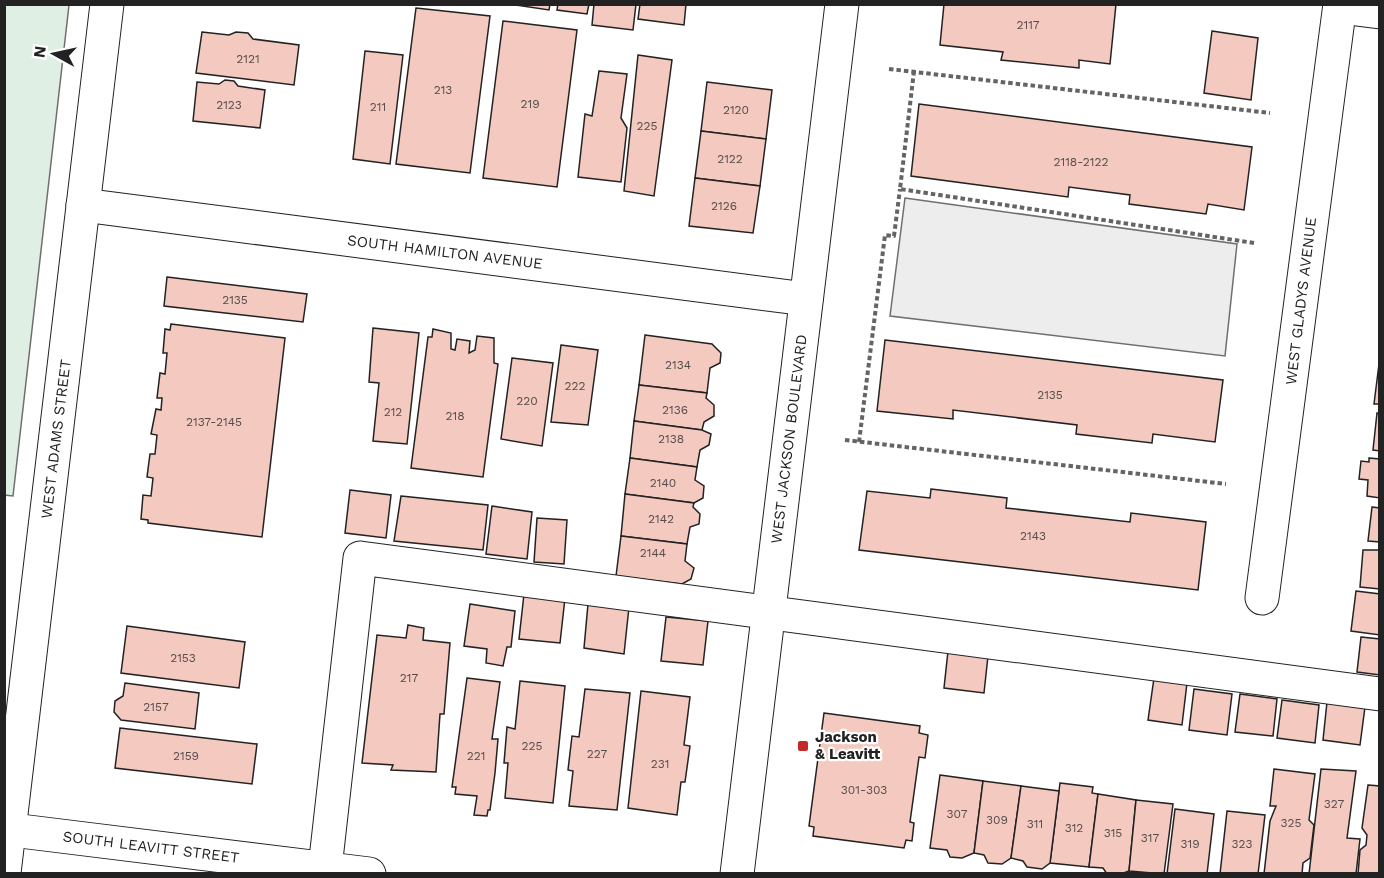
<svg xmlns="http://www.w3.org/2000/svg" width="1384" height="878" font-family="'Work Sans',sans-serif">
  <rect width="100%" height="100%" fill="#fff"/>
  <polygon fill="#e0efe3" stroke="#6f6f6f" stroke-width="1.5" points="5,4 69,5 13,496 4,495"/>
  <polygon fill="#ededed" stroke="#6f6f6f" stroke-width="1.5" points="905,198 1237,244 1225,356 890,316"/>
  <g fill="#f3c9c0" stroke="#222" stroke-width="1.5">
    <polygon points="509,4 550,4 549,10"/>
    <polygon points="558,4 589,4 587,14 557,10"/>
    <polygon points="594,4 636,4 633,30 592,25"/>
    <polygon points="640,4 686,4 684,25 638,19"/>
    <polygon points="944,4 1116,4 1110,64 1079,60 1079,68 1001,60 1003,52 940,45"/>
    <polygon points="416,8 490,16 470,173 396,164"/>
    <polygon points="503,21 577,30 557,187 483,178"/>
    <polygon points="1212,31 1258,38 1251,100 1204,93"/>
    <polygon points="202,32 229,35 236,32 248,33 253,39 299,45 294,85 196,73"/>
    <polygon points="365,51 403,55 390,164 353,159"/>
    <polygon points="638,55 672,60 654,196 624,191"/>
    <polygon points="599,71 627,74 621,118 627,128 621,182 578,177 585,114 592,116"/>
    <polygon points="225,80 234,81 238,86 265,90 260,128 193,121 197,82 219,84"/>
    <polygon points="707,82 772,90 766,139 701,131"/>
    <polygon points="919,104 1252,147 1244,210 1208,204 1206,214 1129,204 1130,195 1069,187 1068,197 911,176"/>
    <polygon points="701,131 766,139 760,186 695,178"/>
    <polygon points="695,178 760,186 753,233 689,226"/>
    <polygon points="167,277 307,294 303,322 164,306"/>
    <polygon points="171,324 285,338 262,537 148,523 148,520 141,519 143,495 151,496 153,478 147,477 150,454 155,454 157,435 151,434 156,409 161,410 162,398 157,398 160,373 165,374 167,353 163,353 165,329 170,330"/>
    <polygon points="373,328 419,333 407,444 373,441 379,383 369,382"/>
    <polygon points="433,329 451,333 451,349 455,350 457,339 470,341 469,353 475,350 477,336 494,338 494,363 498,364 483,477 411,468 428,337 432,337"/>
    <polygon points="645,335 712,344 721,353 720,363 710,368 707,393 639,385"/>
    <polygon points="885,340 1223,380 1215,442 1153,434 1152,443 1076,434 1077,425 953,410 953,419 877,411"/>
    <polygon points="561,345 598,350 588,425 551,422"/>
    <polygon points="512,358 553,363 542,446 501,439"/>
    <polygon points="1379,364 1380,364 1380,404 1374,404"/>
    <polygon points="639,385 707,393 706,398 714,405 714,416 704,422 702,430 634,421"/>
    <polygon points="1377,413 1380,414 1380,451 1373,450"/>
    <polygon points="634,421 702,430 711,434 709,445 700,450 697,467 630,458"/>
    <polygon points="630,458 697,467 695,480 704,486 703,498 694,503 625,494"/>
    <polygon points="1369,458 1380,459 1380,498 1367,496 1368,480 1359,479 1361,461 1369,462"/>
    <polygon points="931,489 1007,498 1006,508 1130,522 1131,513 1206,522 1198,590 859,550 867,491 930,498"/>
    <polygon points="350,490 391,495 386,538 345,533"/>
    <polygon points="625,494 694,503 693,507 700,514 699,524 690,527 687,544 621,536"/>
    <polygon points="401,496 488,505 483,550 394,541"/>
    <polygon points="492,506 532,512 527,559 486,554"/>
    <polygon points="1372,507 1380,508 1380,542 1368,541"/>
    <polygon points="537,518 567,520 564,564 534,562"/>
    <polygon points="621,536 687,544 685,561 694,568 691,579 682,584 616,576"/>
    <polygon points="1363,550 1380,550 1380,589 1360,587"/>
    <polygon points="1356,591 1380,594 1380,635 1351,631"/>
    <polygon points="524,594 565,598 560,643 519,639"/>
    <polygon points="470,604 515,611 511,647 507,647 503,666 486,663 487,649 464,646"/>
    <polygon points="588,604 629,607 624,654 584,648"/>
    <polygon points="666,617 708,621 703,665 661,661"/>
    <polygon points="408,625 424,628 423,640 450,643 444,714 440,714 436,772 391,770 393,765 362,763 377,635 406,638"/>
    <polygon points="127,626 245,642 239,688 121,673"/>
    <polygon points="1361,637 1380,639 1380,675 1357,672"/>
    <polygon points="948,651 988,656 984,693 944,688"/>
    <polygon points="467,678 500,682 492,739 498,739 495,773 490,810 488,810 487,816 474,815 477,796 455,794 456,787 452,787"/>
    <polygon points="1154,678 1187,683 1182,725 1148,720"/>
    <polygon points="520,681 565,686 553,803 505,798 508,763 504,763 507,727 515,729"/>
    <polygon points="125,683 199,693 195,729 121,720 114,712 115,701 123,696"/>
    <polygon points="585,689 630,693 617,810 569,806 573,771 568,770 572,736 579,737"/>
    <polygon points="1194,689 1232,694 1227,735 1189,730"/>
    <polygon points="641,691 690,697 684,745 690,746 685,782 681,782 677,815 628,808"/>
    <polygon points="1240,694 1277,699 1273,736 1235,732"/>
    <polygon points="1282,700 1319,705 1315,743 1277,738"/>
    <polygon points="1327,702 1365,707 1360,745 1323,740"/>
    <polygon points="824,713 920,726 919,733 928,735 925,758 919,757 910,822 914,823 912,841 906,840 904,848 813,836 814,827 809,826"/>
    <polygon points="120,728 257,744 252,784 115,768"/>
    <polygon points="1274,769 1315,774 1309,820 1314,825 1310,858 1303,863 1302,874 1264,874 1270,821 1276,806 1270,806"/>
    <polygon points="1321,769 1356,771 1347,838 1360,839 1356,874 1309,874"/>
    <polygon points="940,775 983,781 974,853 962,858 950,857 947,850 930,848"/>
    <polygon points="983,781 1021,786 1011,858 1002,864 988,863 984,855 974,853"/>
    <polygon points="1060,783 1093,787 1092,793 1098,794 1089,867 1050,863"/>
    <polygon points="1368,785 1380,786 1380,874 1358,874 1360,850 1366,845 1367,835 1362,828"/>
    <polygon points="1021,786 1059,791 1050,863 1042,869 1027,867 1023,861 1011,858"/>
    <polygon points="1098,794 1136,800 1129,871 1121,874 1107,874 1103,868 1089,867"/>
    <polygon points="1136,800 1173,804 1164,874 1129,871"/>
    <polygon points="1175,809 1214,814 1207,874 1167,874"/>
    <polygon points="1227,811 1265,815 1258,874 1220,874"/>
  </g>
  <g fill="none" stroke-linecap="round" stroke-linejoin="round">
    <g stroke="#222" stroke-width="35">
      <g id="minor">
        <polyline points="1340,7 1380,12"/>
        <polyline points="83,205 806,299"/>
        <polyline points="1262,598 1340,4"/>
        <polyline points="4,829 369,874"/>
        <polyline points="325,868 360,558 1380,694"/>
        <polyline points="4,873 107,4"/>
        <polyline points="737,874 842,4"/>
      </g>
    </g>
    <g stroke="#646464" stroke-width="4" stroke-dasharray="4.5 3" stroke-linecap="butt">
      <polyline points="889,69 1270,113"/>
      <polyline points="914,71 900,189 1254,243"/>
      <polyline points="845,440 1226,484"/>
      <polyline points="859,442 885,235 894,236 900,189"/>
    </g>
    <use href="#minor" stroke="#fff" stroke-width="33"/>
  </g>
  <rect fill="#c62828" stroke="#fff" stroke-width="2" x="797" y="740" width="12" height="12" rx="3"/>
  <g text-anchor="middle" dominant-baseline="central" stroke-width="4.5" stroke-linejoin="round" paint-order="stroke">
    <g font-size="12" fill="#564c4a">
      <text x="1028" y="25">2117</text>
      <text x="248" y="59">2121</text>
      <text x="443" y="90">213</text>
      <text x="530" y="104">219</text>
      <text x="229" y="105">2123</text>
      <text x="378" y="107">211</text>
      <text x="736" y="110">2120</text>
      <text x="647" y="126">225</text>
      <text x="730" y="159">2122</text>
      <text x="1081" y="162">2118-2122</text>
      <text x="724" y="206">2126</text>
      <text x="235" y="300">2135</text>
      <text x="678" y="365">2134</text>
      <text x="575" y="386">222</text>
      <text x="1050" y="395">2135</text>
      <text x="527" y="401">220</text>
      <text x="675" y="410">2136</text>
      <text x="393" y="412">212</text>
      <text x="455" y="416">218</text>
      <text x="214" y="422">2137-2145</text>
      <text x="671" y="439">2138</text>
      <text x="663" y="483">2140</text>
      <text x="661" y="519">2142</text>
      <text x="1033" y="536">2143</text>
      <text x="653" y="553">2144</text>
      <text x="183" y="658">2153</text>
      <text x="409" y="678">217</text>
      <text x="156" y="707">2157</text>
      <text x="532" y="746">225</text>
      <text x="597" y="754">227</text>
      <text x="186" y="756">2159</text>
      <text x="476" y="756">221</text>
      <text x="660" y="764">231</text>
      <text x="864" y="790">301-303</text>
      <text x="1334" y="804">327</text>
      <text x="957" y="814">307</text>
      <text x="997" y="820">309</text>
      <text x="1291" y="823">325</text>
      <text x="1035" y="824">311</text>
      <text x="1074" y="828">312</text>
      <text x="1113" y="833">315</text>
      <text x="1150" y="838">317</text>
      <text x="1190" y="844">319</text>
      <text x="1242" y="844">323</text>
    </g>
    <g font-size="15" fill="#222" stroke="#fff">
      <text transform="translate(445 252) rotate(7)">SOUTH HAMILTON AVENUE</text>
      <text transform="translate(1301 301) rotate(-83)">WEST GLADYS AVENUE</text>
      <text transform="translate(56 439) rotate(-83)">WEST ADAMS STREET</text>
      <text transform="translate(789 439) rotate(-83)">WEST JACKSON BOULEVARD</text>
      <text transform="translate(151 847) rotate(7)">SOUTH LEAVITT STREET</text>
    </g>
    <g font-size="15" font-weight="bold" fill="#222" stroke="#fff" text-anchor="start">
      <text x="815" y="737">Jackson<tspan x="815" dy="17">&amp; Leavitt</tspan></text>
    </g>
  </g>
  <rect width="1384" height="878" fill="none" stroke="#222222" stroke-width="12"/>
  <g transform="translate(54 54) rotate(278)" stroke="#ffffff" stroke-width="4.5" paint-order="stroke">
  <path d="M0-4.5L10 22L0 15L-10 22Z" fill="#222222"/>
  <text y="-9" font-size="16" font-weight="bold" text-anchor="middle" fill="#222222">N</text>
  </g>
</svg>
